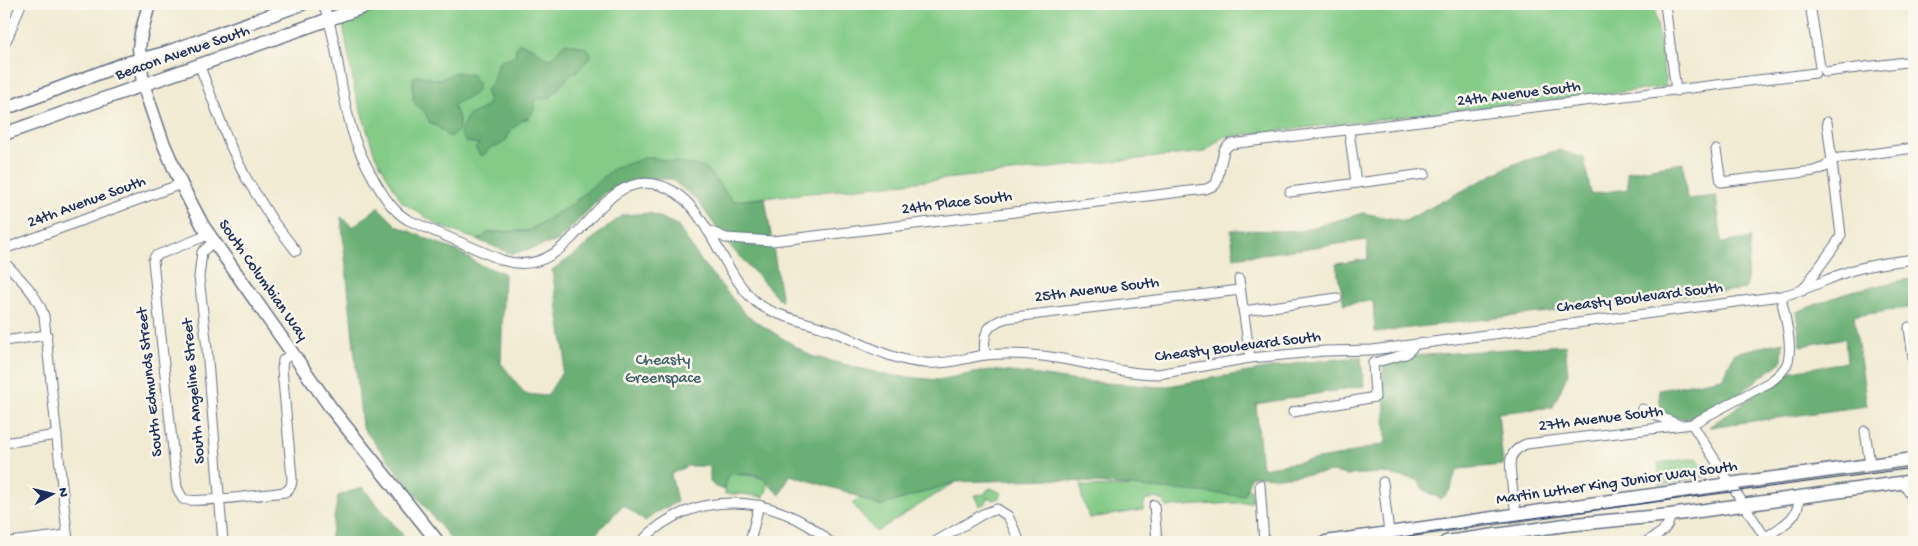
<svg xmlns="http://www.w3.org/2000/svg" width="1918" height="546" font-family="'Gochi Hand',sans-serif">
  <rect width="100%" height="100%" fill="#fbf7ec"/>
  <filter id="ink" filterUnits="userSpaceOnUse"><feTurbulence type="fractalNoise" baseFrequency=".02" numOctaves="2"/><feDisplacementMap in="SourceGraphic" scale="10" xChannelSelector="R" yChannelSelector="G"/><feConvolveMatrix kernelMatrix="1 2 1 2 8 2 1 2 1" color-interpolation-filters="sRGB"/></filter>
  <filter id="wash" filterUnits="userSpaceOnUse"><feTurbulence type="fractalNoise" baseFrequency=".0096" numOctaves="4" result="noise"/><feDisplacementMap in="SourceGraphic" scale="20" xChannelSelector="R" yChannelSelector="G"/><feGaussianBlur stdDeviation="1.12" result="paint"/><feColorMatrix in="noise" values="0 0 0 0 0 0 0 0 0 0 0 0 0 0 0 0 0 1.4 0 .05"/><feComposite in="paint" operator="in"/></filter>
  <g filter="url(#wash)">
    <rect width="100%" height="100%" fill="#f1ebd3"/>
    <g fill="#83cb87" stroke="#4f7d72">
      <polygon points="389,4 1654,4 1666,87 1223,137 1204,152 733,201 706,168 613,169 571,205 528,231 490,232 478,240 440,226 402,202 375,155 355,92 343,24"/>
      <polygon points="1697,458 1709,476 1660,485 1658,463"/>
      <polygon points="730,474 755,476 766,480 768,486 764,497 743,494 725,494 726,478"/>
      <polygon points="956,482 876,532 852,503 860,498 880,506"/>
      <polygon points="1170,483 1251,489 1252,502 1167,507 1162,500 1155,498 1145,501 1143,510 1090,518 1082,498 1081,486 1121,487"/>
      <polygon points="991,488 1001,493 999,498 993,500 987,497 986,503 979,506 974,495 985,494 987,490"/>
    </g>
    <g fill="#6aaf74" stroke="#426f69">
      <path d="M519,43L534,48L547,59C557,57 558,48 566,43L584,47L590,52L591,56L580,68L567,78L550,98L535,99L534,110L529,118L521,121L509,132L507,139L499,146L490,148L484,155H480L475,148L479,144L466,142L460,134C469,107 466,119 487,106L489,101L486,94L487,88L492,84L498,63L501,60L516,55L515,51Z"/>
      <path d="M457,72L472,75L479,85C474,101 463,96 453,106L459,118V130L452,136H447L438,127L430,123L424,111L416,105L413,100V78L418,75C427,77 436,82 446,77C450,75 452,73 457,72Z"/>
      <polygon points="1558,150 1584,158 1591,194 1628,189 1627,172 1683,163 1687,199 1716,196 1722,243 1751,238 1746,289 1375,332 1373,301 1344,304 1336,264 1368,259 1367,240 1234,258 1231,230 1300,231 1363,213 1405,221 1509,166"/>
      <polygon points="648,157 706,168 733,201 765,198 782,302 727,243 698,201 671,179 642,178 606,192 558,241 512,254 478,240 490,232 528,231 571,205 613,169"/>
      <path d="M378,207L397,226L459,252L480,265L504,273L501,363L525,394L547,396L561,374L565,356L552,270L580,251L598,234L623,215L650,213L677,225L701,261L747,316L811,356L886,375L938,380L990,370L1038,375L1078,381L1162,387L1306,362L1361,357L1364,386L1256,404L1262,468L1343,455L1386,443L1383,358L1565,345L1568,373L1553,407L1498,413L1503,465L1459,469C1448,481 1458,488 1440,499L1423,489L1418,480L1383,473L1347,475L1333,472L1279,477L1251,476L1244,496L1048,479L956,482L880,506L847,492L790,475L780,495C774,490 770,486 767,481C760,472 738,474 728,475L725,484V490L715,487L710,482V466H687L671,474L677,502L657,512L645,521L623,505L588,542H453L362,427L341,217L353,227Z"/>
      <polygon points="1914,278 1914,307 1854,316 1867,406 1709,427 1786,372 1847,362 1845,338 1801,346 1796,312 1852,291"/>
      <polygon points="1783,342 1782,361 1740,393 1693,418 1676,418 1661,413 1659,390 1722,378 1735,353"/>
      <polygon points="362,487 409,542 324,542 330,541 338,496"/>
    </g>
  </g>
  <g filter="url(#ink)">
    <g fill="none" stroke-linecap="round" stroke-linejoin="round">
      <g stroke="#667187" stroke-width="11">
        <g id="minor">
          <path d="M323,4C338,42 339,84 350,123C355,145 365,164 376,183C385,198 393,211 408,220L502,260C577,285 593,167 659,185C707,198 720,273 757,303C774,316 811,323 832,331C862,343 892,361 925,363C945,365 965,358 985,355C1004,353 1023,354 1042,356C1081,360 1119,374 1158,374L1250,358L1325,351L1372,350L1781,296C1804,291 1823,281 1844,273C1867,265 1891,262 1914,259"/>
          <polyline points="1665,4 1676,91"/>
          <polyline points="1810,4 1820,67"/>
          <polyline points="4,44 8,37 21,4"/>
          <polyline points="199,64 229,143 246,178 273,221 296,251"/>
          <polyline points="1825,72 1914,61"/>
          <polyline points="1349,130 1356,183"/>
          <polyline points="1716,150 1721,182 1814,171 1825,167 1833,159 1914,148"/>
          <polyline points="1290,192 1425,174"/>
          <polyline points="707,230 726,238 773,241 1206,189 1215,185 1217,181 1224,150 1230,144 1815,73"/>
          <path d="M208,235L155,256L153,261L177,488L183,499C195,504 267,494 285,492C291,488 292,485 292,478L282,369L283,360L292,353"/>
          <polyline points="213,242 202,252 199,277 207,349 223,542"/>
          <polyline points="4,249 181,184"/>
          <path d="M4,262C20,278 37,294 44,316L68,542"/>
          <polyline points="1239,279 1250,358"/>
          <polyline points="1802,291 1838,241 1841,235 1827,122"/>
          <polyline points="1243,311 1337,298"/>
          <polyline points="1909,327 1914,366"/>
          <polyline points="4,341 47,335"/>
          <path d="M985,355C983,335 985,325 1006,318L1240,290"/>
          <polyline points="1642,409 1679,425"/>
          <polyline points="1293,412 1375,397 1373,363 1406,354 1416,344"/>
          <polyline points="1692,424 1768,542"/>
          <polyline points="1865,431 1870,464"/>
          <polyline points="4,443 57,435"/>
          <polyline points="1383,482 1389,533"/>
          <polyline points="1903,483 1914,500"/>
          <polyline points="1260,485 1264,542"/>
          <polyline points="1154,505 1157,542"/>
          <path d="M1516,515C1515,503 1508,467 1511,458C1514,450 1520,447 1526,444L1692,424L1770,382C1777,377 1783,372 1787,364C1794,347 1784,314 1781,296"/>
          <path d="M1765,538C1781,526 1800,519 1799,496"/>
          <polyline points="9,542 67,535"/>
          <path d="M641,542C692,487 777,493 830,542"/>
          <polyline points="750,542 759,505"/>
          <polyline points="935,542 983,514 997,509 1008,516 1020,542"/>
          <path d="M1646,542C1657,535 1670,530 1670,515"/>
        </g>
      </g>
      <g stroke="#667187" stroke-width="15">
        <g id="secondary">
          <polyline points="149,4 141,34 139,48 143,84 162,140 181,184 203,226 331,408 438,542"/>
          <polyline points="4,109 123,64 165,53 302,4"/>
          <polyline points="4,134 372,4"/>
          <polyline points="1326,542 1729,484 1914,459"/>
          <polyline points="1446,542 1565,525 1670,515 1914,481"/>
        </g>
      </g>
      <use href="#minor" stroke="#fff" stroke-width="9"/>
      <use href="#secondary" stroke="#fff" stroke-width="12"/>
      <polyline stroke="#1b2f5e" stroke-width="1" points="1368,542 1495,523 1914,468"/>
    </g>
  </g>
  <g text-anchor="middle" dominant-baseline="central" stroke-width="5" stroke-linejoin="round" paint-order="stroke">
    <g font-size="16" fill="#1b2f5e" stroke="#fbf7ec">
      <text transform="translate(183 54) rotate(-19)">Beacon Avenue South</text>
      <text transform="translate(1519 95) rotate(-7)">24th Avenue South</text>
      <text transform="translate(87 203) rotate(-20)">24th Avenue South</text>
      <text transform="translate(957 204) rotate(-7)">24th Place South</text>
      <text transform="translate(262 281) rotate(55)">South Columbian Way</text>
      <text transform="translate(1097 291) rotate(-7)">25th Avenue South</text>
      <text transform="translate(1640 299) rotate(-7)">Cheasty Boulevard South</text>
      <text transform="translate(1238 348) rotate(-7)">Cheasty Boulevard South</text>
      <text transform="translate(151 382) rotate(-96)">South Edmunds Street</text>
      <text transform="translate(195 391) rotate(-95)">South Angeline Street</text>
      <text transform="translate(1601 420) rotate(-7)">27th Avenue South</text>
      <text transform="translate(1617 484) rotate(-8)">Martin Luther King Junior Way South</text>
    </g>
    <g font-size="16" fill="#3a5e6a" stroke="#fbf7ec">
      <text x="663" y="361">Cheasty<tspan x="663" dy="18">Greenspace</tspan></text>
    </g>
  </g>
  <rect width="1918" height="546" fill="none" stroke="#fbf7ec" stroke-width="20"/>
  <g transform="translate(52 494) rotate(82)" stroke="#fbf7ec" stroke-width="4" paint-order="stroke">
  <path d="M0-4L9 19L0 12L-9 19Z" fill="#1b2f5e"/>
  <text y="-8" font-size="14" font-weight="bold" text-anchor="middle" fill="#1b2f5e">N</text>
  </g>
</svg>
